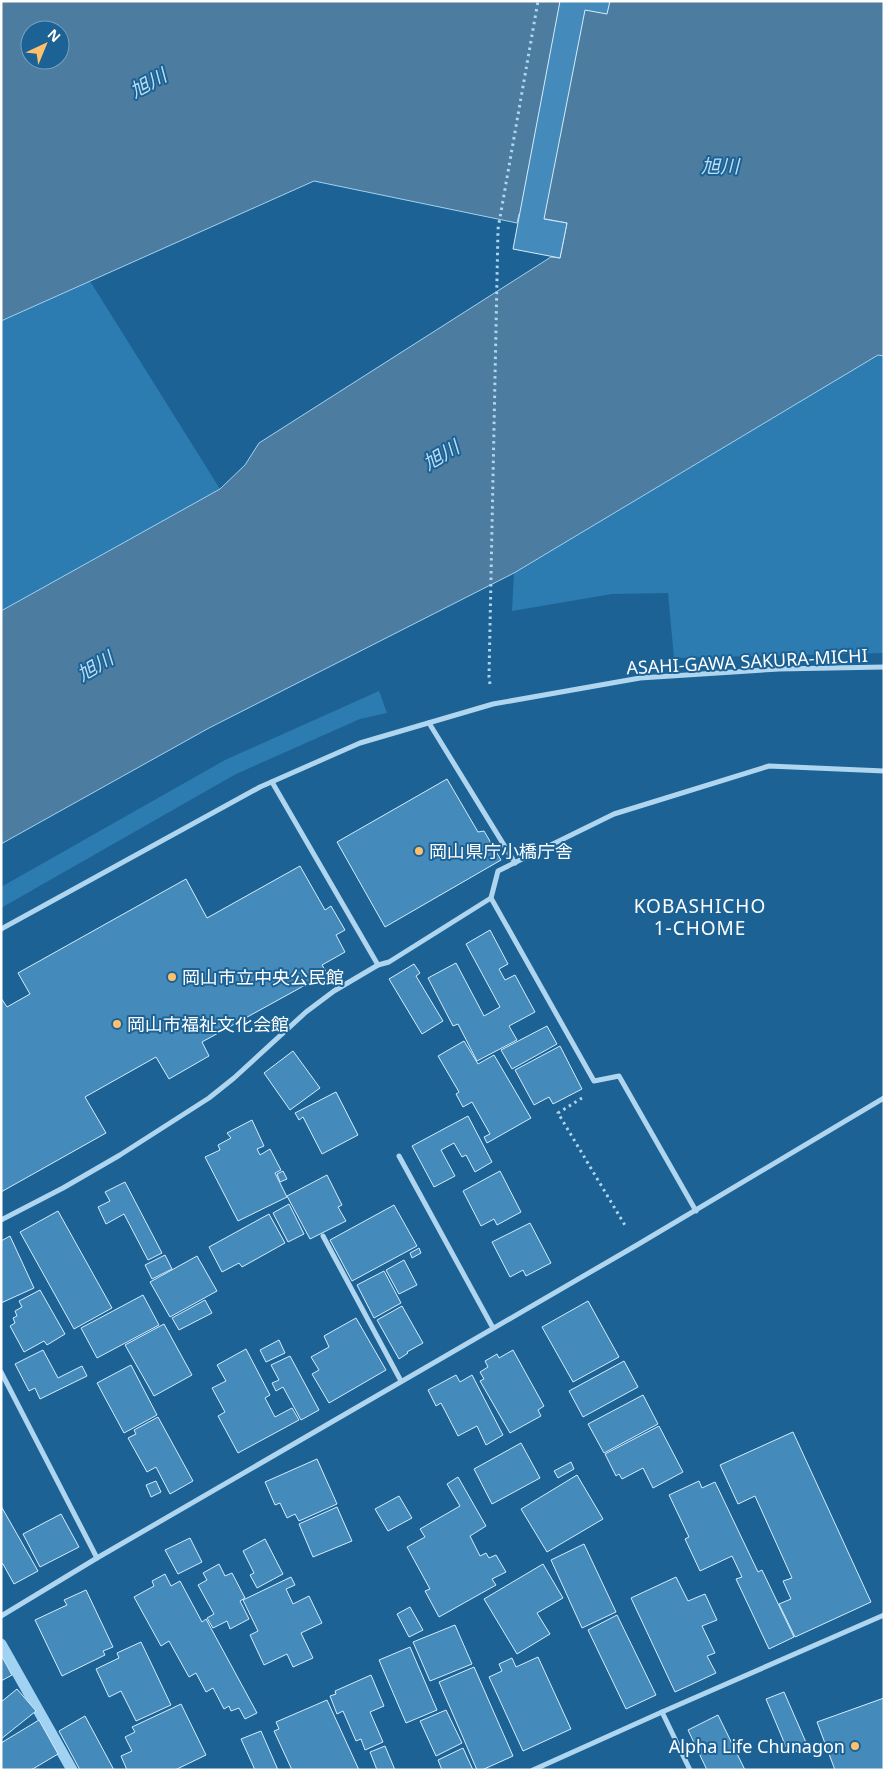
<svg xmlns="http://www.w3.org/2000/svg" width="885" height="1771" font-family="'Noto Sans','Noto Sans JP',sans-serif">
  <rect width="100%" height="100%" fill="#1c6295"/>
  <g fill="#2c7bb1">
    <polygon points="90,281 220,489 1,611 1,321"/>
    <polygon points="878,355 884,356 884,653 674,658 668,593 612,594 512,611 514,573"/>
    <polygon points="379,691 387,713 360,719 236,774 1,908 1,887 225,760"/>
  </g>
  <path fill="#4c7ca0" stroke="#a2d2f1" fill-rule="evenodd" d="M1,1H884V356L878,355L514,573L209,728L1,844V611L220,489L245,465L259,443L551,257L560,258L567,223L519,214L517,223L314,181L1,321ZM30,30H60V60H30Z"/>
  <g fill="none" stroke-linecap="round" stroke-linejoin="round">
    <polyline stroke="#a2d2f1" stroke-width="11" points="1,1644 72,1770"/>
  </g>
  <g fill="#448bbc" stroke="#d5ecfb">
    <polygon points="560,1 610,1 607,14 585,10 544,219 567,223 560,258 513,249"/>
    <polygon points="447,779 478,832 484,831 501,860 385,927 337,842"/>
    <polygon points="300,866 325,910 331,906 345,930 336,935 345,952 322,965 327,973 202,1042 209,1056 169,1079 156,1057 85,1097 106,1133 1,1192 1,998 7,1007 30,994 18,973 186,879 207,918"/>
    <polygon points="490,930 508,964 499,969 505,980 515,975 535,1012 509,1026 517,1040 477,1061 458,1024 453,1026 428,978 456,963 484,1016 500,1007 466,944"/>
    <polygon points="414,964 420,973 416,976 443,1021 422,1034 389,979"/>
    <polygon points="547,1026 557,1044 512,1069 501,1050"/>
    <polygon points="464,1041 478,1064 494,1055 531,1118 487,1143 484,1137 490,1134 472,1102 463,1107 456,1094 459,1092 438,1056"/>
    <polygon points="560,1046 582,1089 553,1104 549,1097 534,1105 515,1070"/>
    <polygon points="293,1051 320,1088 290,1110 264,1073"/>
    <polygon points="336,1092 358,1135 322,1154 303,1117 299,1120 295,1113"/>
    <polygon points="468,1116 492,1162 475,1172 466,1155 462,1157 454,1143 441,1150 455,1176 434,1187 412,1146"/>
    <polygon points="252,1120 264,1146 257,1149 260,1155 270,1149 281,1170 275,1173 287,1197 238,1221 205,1157 220,1150 218,1145 231,1138 227,1133"/>
    <polygon points="283,1171 287,1179 280,1182 277,1174"/>
    <polygon points="500,1171 521,1212 497,1225 494,1219 481,1226 463,1191"/>
    <polygon points="327,1175 342,1205 338,1207 346,1221 310,1239 287,1196"/>
    <polygon points="125,1182 162,1253 148,1260 124,1214 106,1224 98,1207 110,1201 105,1192"/>
    <polygon points="289,1204 304,1234 288,1242 273,1213"/>
    <polygon points="394,1205 417,1246 352,1281 330,1240"/>
    <polygon points="58,1211 112,1308 74,1329 20,1232"/>
    <polygon points="269,1214 285,1243 242,1267 239,1263 222,1272 209,1247"/>
    <polygon points="530,1223 551,1263 526,1276 523,1270 510,1277 492,1242"/>
    <polygon points="10,1236 34,1288 1,1303 1,1241"/>
    <polygon points="419,1248 421,1253 412,1258 410,1253"/>
    <polygon points="165,1255 172,1269 152,1279 145,1265"/>
    <polygon points="197,1256 217,1291 170,1317 150,1282"/>
    <polygon points="404,1260 417,1285 399,1294 386,1270"/>
    <polygon points="384,1271 401,1303 374,1318 357,1285"/>
    <polygon points="40,1290 65,1334 47,1345 44,1341 24,1352 10,1326 15,1323 13,1318 17,1316 15,1311 22,1307 19,1301"/>
    <polygon points="143,1295 159,1325 97,1358 81,1328"/>
    <polygon points="205,1300 212,1313 179,1330 172,1318"/>
    <polygon points="588,1301 619,1357 573,1382 542,1327"/>
    <polygon points="402,1306 423,1343 407,1352 408,1353 399,1359 377,1320"/>
    <polygon points="356,1318 386,1370 329,1403 312,1374 319,1370 311,1357 329,1347 324,1336"/>
    <polygon points="164,1324 192,1375 154,1396 125,1345"/>
    <polygon points="279,1340 285,1353 266,1362 260,1350"/>
    <polygon points="246,1349 270,1395 265,1398 275,1417 292,1408 299,1420 238,1453 218,1416 225,1412 212,1388 226,1381 217,1365"/>
    <polygon points="43,1350 58,1378 82,1366 87,1376 40,1399 35,1388 29,1391 15,1364"/>
    <polygon points="513,1350 544,1406 538,1410 541,1416 510,1433 480,1381 484,1379 480,1372 488,1367 485,1361 497,1354 499,1358"/>
    <polygon points="290,1356 319,1410 301,1420 283,1387 276,1391 272,1383 279,1380 271,1365"/>
    <polygon points="624,1361 638,1387 583,1417 569,1391"/>
    <polygon points="131,1365 157,1415 124,1433 97,1383"/>
    <polygon points="456,1375 460,1382 472,1375 503,1435 486,1445 477,1426 458,1436 441,1403 436,1406 428,1390"/>
    <polygon points="643,1395 658,1424 604,1453 588,1424"/>
    <polygon points="158,1417 193,1481 170,1494 156,1467 147,1472 128,1438 136,1434 134,1430"/>
    <polygon points="659,1426 683,1472 653,1488 643,1468 622,1479 619,1474 616,1476 605,1454"/>
    <polygon points="793,1432 871,1602 795,1637 779,1604 791,1599 783,1581 792,1578 755,1496 738,1504 720,1465"/>
    <polygon points="521,1443 540,1478 492,1504 474,1469"/>
    <polygon points="317,1459 337,1504 299,1521 295,1514 287,1518 280,1503 275,1505 265,1482"/>
    <polygon points="571,1462 574,1469 558,1478 554,1471"/>
    <polygon points="577,1475 603,1519 547,1552 521,1509"/>
    <polygon points="458,1477 486,1526 470,1536 480,1556 486,1553 489,1558 496,1555 506,1572 492,1579 496,1585 439,1617 425,1591 430,1589 407,1547 425,1537 420,1529 460,1506 447,1484"/>
    <polygon points="156,1481 161,1492 151,1497 146,1485"/>
    <polygon points="699,1481 702,1488 715,1482 758,1572 762,1570 794,1637 769,1649 736,1579 742,1577 732,1556 700,1571 685,1539 689,1537 669,1495"/>
    <polygon points="399,1496 412,1518 388,1531 375,1509"/>
    <polygon points="1,1506 38,1571 14,1584 3,1564 1,1564"/>
    <polygon points="337,1507 352,1541 313,1557 299,1524"/>
    <polygon points="61,1514 79,1547 40,1567 23,1534"/>
    <polygon points="190,1538 202,1562 178,1574 165,1550"/>
    <polygon points="265,1539 283,1574 257,1588 250,1575 254,1573 243,1551"/>
    <polygon points="584,1544 616,1612 582,1628 551,1560"/>
    <polygon points="219,1564 225,1576 232,1573 245,1598 240,1601 249,1619 230,1629 227,1621 213,1628 207,1618 214,1614 198,1585 207,1580 203,1573"/>
    <polygon points="543,1564 563,1598 537,1613 550,1634 517,1654 484,1599"/>
    <polygon points="165,1574 171,1586 180,1581 202,1622 206,1619 257,1713 245,1719 239,1708 231,1711 229,1706 224,1709 213,1688 206,1692 196,1673 189,1677 169,1641 161,1646 134,1597 154,1586 152,1581"/>
    <polygon points="291,1577 295,1585 286,1589 293,1604 309,1596 322,1623 301,1633 313,1658 293,1667 287,1654 264,1665 250,1635 258,1631 243,1600"/>
    <polygon points="676,1577 688,1601 705,1594 717,1620 702,1626 715,1653 707,1656 716,1673 675,1692 631,1598"/>
    <polygon points="86,1590 113,1647 103,1651 105,1655 62,1676 35,1620 67,1605 64,1600"/>
    <polygon points="410,1607 423,1630 409,1637 397,1614"/>
    <polygon points="617,1615 656,1695 626,1709 588,1630"/>
    <polygon points="455,1625 472,1664 430,1681 413,1642"/>
    <polygon points="141,1642 171,1705 136,1721 121,1691 109,1697 96,1669 119,1658 117,1653"/>
    <polygon points="410,1647 437,1710 406,1723 379,1660"/>
    <polygon points="1,1655 12,1675 1,1681"/>
    <polygon points="538,1657 571,1729 523,1751 489,1677 502,1671 499,1664 512,1658 516,1667"/>
    <polygon points="474,1667 513,1756 482,1770 477,1770 439,1682"/>
    <polygon points="371,1675 384,1706 370,1712 383,1742 365,1750 361,1739 356,1741 343,1711 337,1714 330,1696 336,1694 335,1691"/>
    <polygon points="17,1689 36,1711 1,1739 1,1702"/>
    <polygon points="784,1692 808,1747 789,1754 766,1699"/>
    <polygon points="884,1698 884,1770 835,1770 817,1722"/>
    <polygon points="327,1700 359,1770 292,1770 274,1731 279,1729 276,1722"/>
    <polygon points="181,1704 206,1755 175,1770 127,1770 121,1756 132,1751 125,1737 135,1732 132,1727"/>
    <polygon points="446,1710 462,1743 436,1756 420,1721"/>
    <polygon points="718,1715 745,1770 707,1770 688,1730"/>
    <polygon points="85,1716 114,1770 80,1770 59,1731"/>
    <polygon points="39,1720 58,1754 31,1770 1,1770 1,1743"/>
    <polygon points="261,1731 278,1770 255,1770 241,1739"/>
    <polygon points="385,1746 395,1770 377,1770 370,1752"/>
    <polygon points="463,1748 473,1770 442,1770 438,1760"/>
  </g>
  <g fill="none" stroke-linecap="round" stroke-linejoin="round">
    <g stroke="#afd5ef" stroke-width="3" stroke-dasharray="2.5 4" stroke-linecap="butt">
      <polyline points="490,684 489,677 498,229 538,1"/>
      <polyline points="582,1098 558,1113 626,1227"/>
    </g>
    <g stroke="#afd5ef" stroke-width="5">
      <polyline points="429,723 515,863"/>
      <polyline points="272,782 378,965"/>
      <polyline points="1,929 260,787 360,743 493,704 640,678 779,669 884,667"/>
      <polyline points="399,1156 493,1328"/>
      <polyline points="696,1211 619,1076 594,1081 491,898 498,871 614,814 769,766 884,771"/>
      <polyline points="1,1220 63,1188 120,1155 209,1098 234,1078 306,1012 334,991 378,965 389,962 491,898"/>
      <polyline points="323,1236 401,1381"/>
      <polyline points="1,1372 97,1558"/>
      <polyline points="1,1616 97,1558 637,1245 884,1098"/>
      <polyline points="662,1712 690,1770"/>
      <polyline points="533,1770 662,1712 884,1615"/>
    </g>
  </g>
  <g fill="#ffc06d" stroke="#1c6295" stroke-width="2">
    <circle cx="419" cy="851" r="5"/>
    <circle cx="172" cy="977" r="5"/>
    <circle cx="117" cy="1024" r="5"/>
    <circle cx="855" cy="1746" r="5"/>
  </g>
  <g text-anchor="middle" dominant-baseline="central" stroke-width="4" stroke-linejoin="round" paint-order="stroke">
    <g font-size="18" fill="#fff" stroke="#1c6295">
      <text transform="translate(747 661) rotate(-3)">ASAHI-GAWA SAKURA-MICHI</text>
    </g>
    <g font-size="18" fill="#fff" stroke="#1c6295" text-anchor="start">
      <text x="429" y="851">岡山県庁小橋庁舎</text>
      <text x="182" y="977">岡山市立中央公民館</text>
      <text x="127" y="1024">岡山市福祉文化会館</text>
      <text x="845" y="1746" text-anchor="end">Alpha Life Chunagon</text>
    </g>
    <g font-size="19" font-style="italic" fill="#bbdef6" stroke="#1c6295">
      <text transform="translate(148 83) rotate(-29)">旭川</text>
      <text x="720" y="166">旭川</text>
      <text transform="translate(441 455) rotate(-31)">旭川</text>
      <text transform="translate(95 666) rotate(-31)">旭川</text>
    </g>
    <g font-size="19" letter-spacing="1" fill="#fff" stroke="#1c6295">
      <text x="700" y="906">KOBASHICHO<tspan x="700" dy="22">1-CHOME</tspan></text>
    </g>
  </g>
  <rect width="885" height="1771" fill="none" stroke="#ffffff" stroke-width="5"/>
  <g transform="translate(45 45) rotate(44)"><circle r="24" fill="#1c6295" stroke="#77a1bf"/>
  <path d="M0-4L9 19L0 12L-9 19Z" fill="#ffc06d"/>
  <text y="-8" font-size="14" font-weight="bold" text-anchor="middle" fill="#ffffff">N</text>
  </g>
</svg>
